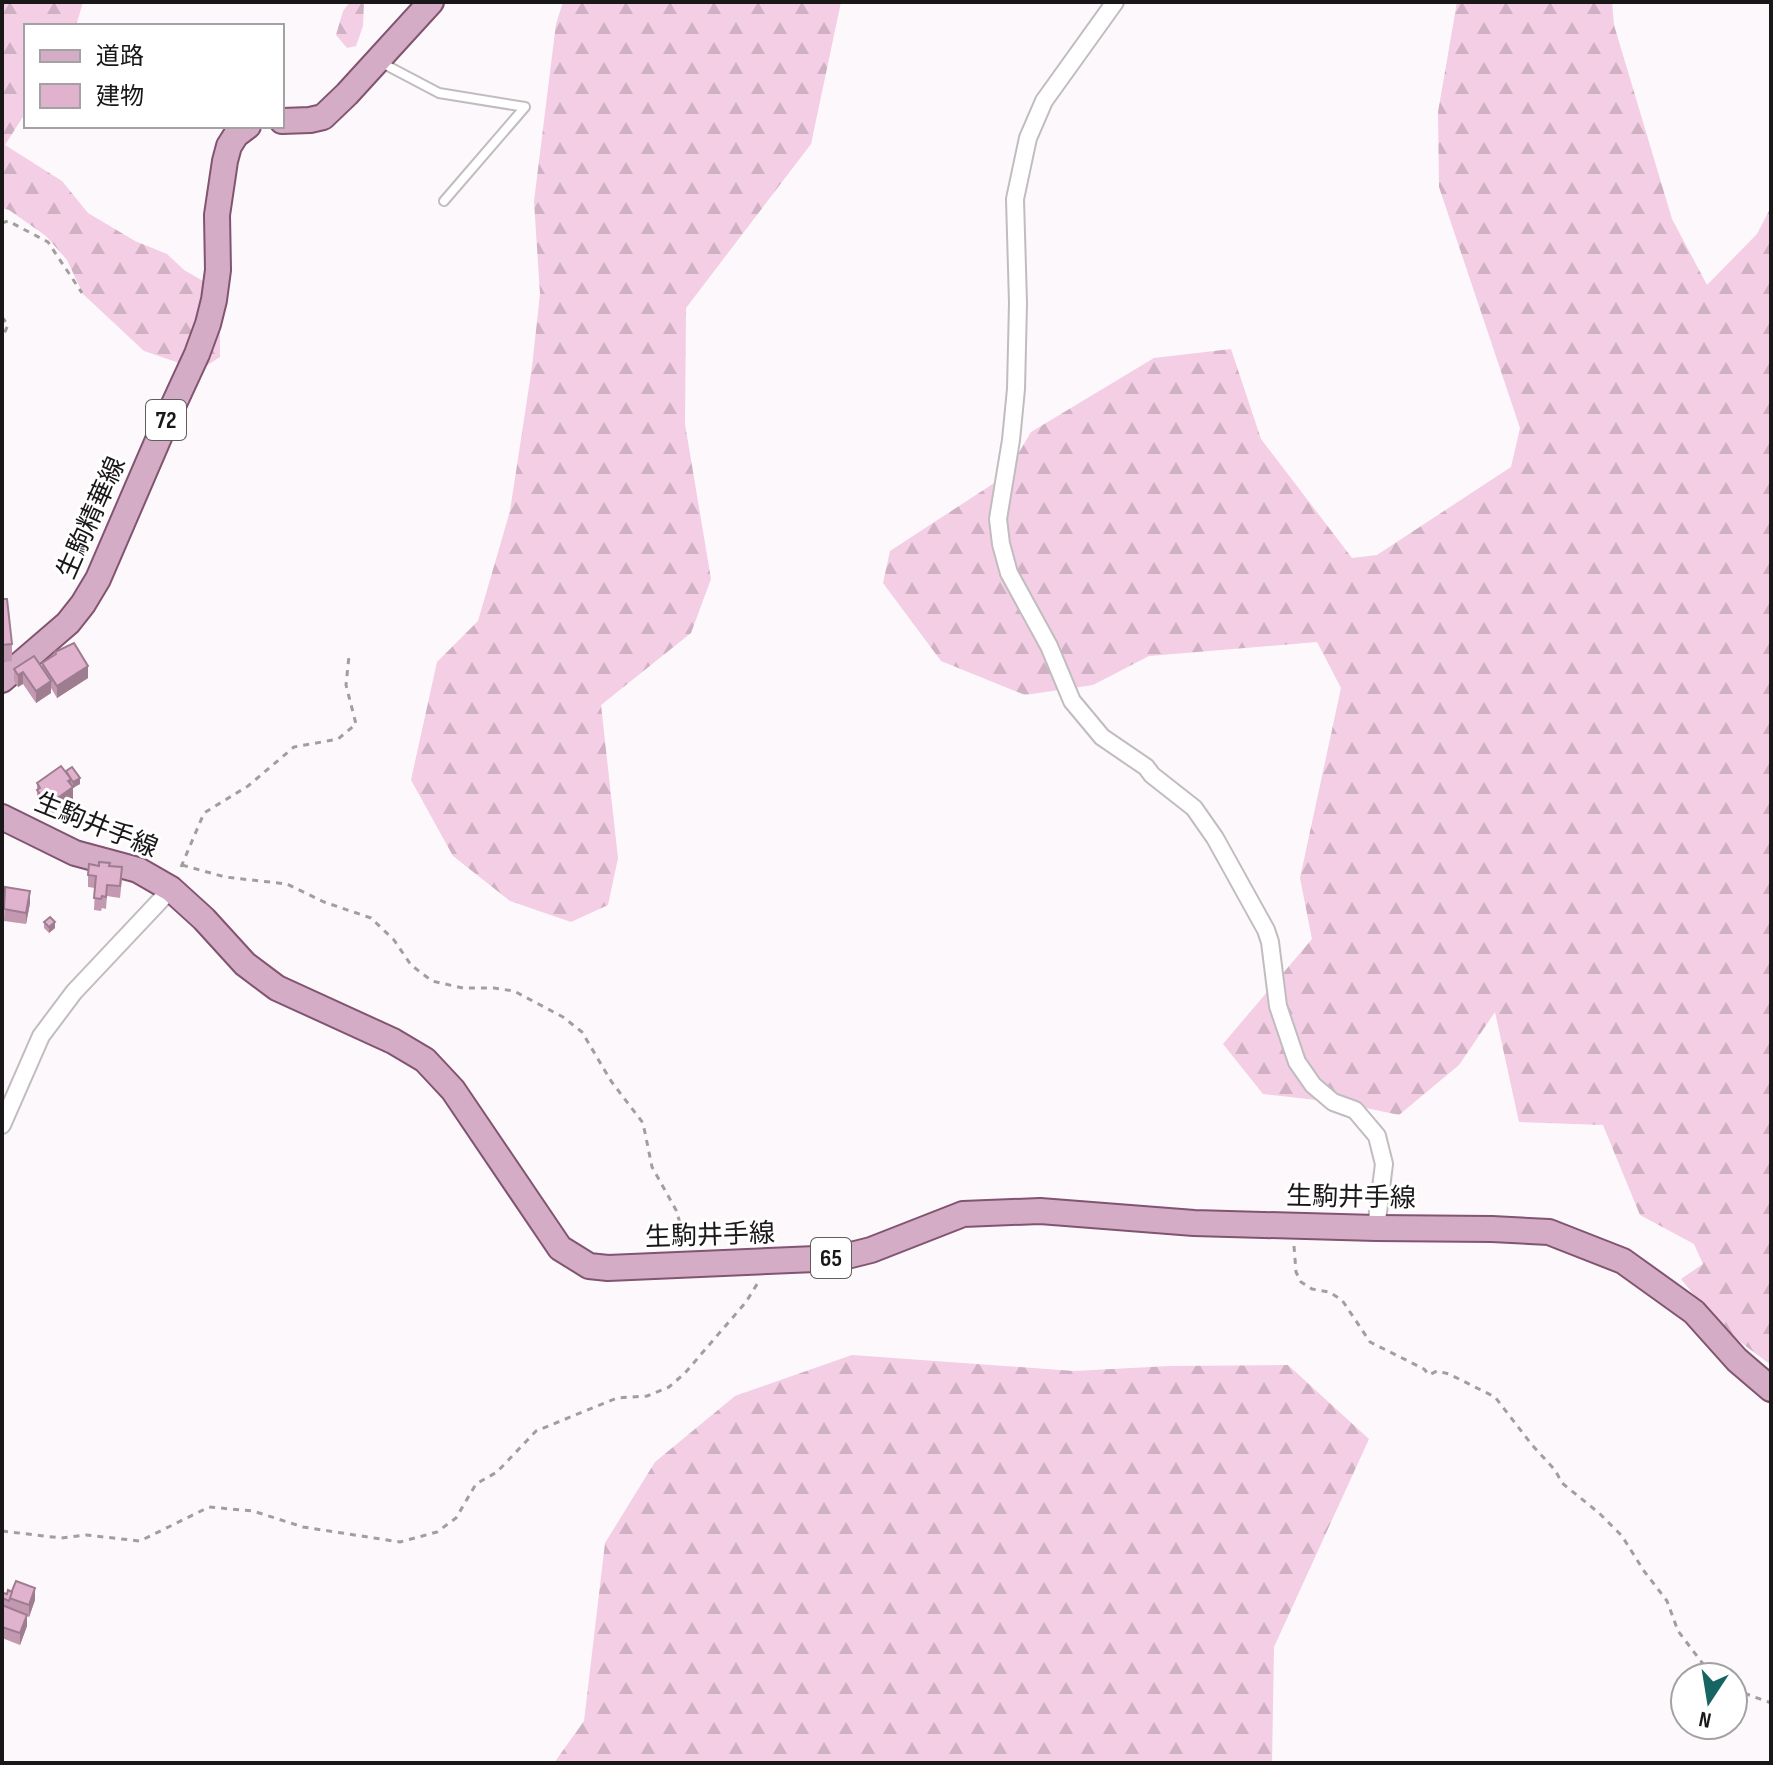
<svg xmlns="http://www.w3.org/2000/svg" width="1773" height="1765" font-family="'Sofia Sans Condensed','Noto Sans JP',sans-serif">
  <defs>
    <pattern id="forest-firs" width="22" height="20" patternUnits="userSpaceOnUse" patternTransform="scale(2)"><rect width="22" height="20" fill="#f3cee4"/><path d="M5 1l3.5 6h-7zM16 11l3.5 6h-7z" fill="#d0b0c3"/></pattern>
  </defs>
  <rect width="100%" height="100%" fill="#fdf8fb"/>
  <g fill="url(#forest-firs)">
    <polygon points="2,2 83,2 76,26 26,26 26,112 5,145 62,181 88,213 135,241 167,254 184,270 217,289 220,310 220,357 200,370 144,351 83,294 67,260 46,236 9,210 2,208"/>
    <polygon points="350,2 364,2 363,26 356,46 347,48 336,35 343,11"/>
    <polygon points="563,2 841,2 811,144 686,308 685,424 711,579 691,633 601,705 618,858 608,905 571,922 510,901 453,856 411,780 437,662 478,621 510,511 532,367 540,294 534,201 556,24"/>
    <polygon points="1457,2 1612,2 1614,25 1672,219 1707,285 1757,234 1771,207 1771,1365 1719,1326 1681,1279 1703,1264 1694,1244 1640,1215 1603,1125 1519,1122 1495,1012 1459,1065 1399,1115 1343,1103 1263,1094 1223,1044 1312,939 1300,878 1341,688 1317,642 1149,656 1093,685 1025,695 941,661 883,583 890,551 1005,476 1031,432 1154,358 1231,349 1261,439 1352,558 1377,555 1511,467 1520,428 1439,187 1438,112"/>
    <polygon points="852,1355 1074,1371 1170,1366 1288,1365 1369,1439 1274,1647 1272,1763 554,1763 584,1721 605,1543 655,1462 735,1396"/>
  </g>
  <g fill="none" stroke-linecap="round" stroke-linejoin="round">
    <g stroke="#c1bcbf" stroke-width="12">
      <polyline id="lane" points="382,63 439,93 525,107 444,201"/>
    </g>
    <g stroke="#c1bcbf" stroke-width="20">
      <g id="street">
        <polyline points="1115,2 1044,101 1028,138 1015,199 1018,303 1016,389 1011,440 998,519 1001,544 1009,573 1049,646 1072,701 1102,737 1146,767 1152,775 1194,808 1215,838 1266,930 1270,942 1278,1006 1297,1062 1313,1085 1333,1102 1355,1110 1377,1136 1384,1164 1376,1228"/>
        <polyline points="2,1125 41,1036 74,992 171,889"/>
      </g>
    </g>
    <g stroke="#815470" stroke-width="28">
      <g id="primary">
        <polyline points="282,121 310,120 323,117 347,94 431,2"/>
        <polyline points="2,680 68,623 83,604 98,579 167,419 197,354 208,324 214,300 218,270 217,215 225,161 229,146 236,135 248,126"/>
        <polyline points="2,817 75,853 138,870 171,889 204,919 245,964 277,988 393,1041 425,1060 453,1090 560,1248 589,1266 608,1268 839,1258 871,1250 963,1214 1040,1211 1194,1223 1376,1228 1492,1229 1549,1232 1623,1261 1694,1312 1737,1360 1771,1389"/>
      </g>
    </g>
    <g stroke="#a29ea0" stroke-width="3" stroke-dasharray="6 6" stroke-linecap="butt">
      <polyline points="2,223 8,221 48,242 82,293"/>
      <polyline points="2,317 8,325 2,338"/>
      <polyline points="182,865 225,877 287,884 324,902 371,918 394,940 411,965 432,981 463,988 494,988 514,991 563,1017 582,1032 611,1081 643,1123 652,1167 676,1210 684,1236 692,1244"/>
      <polyline points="181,867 204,813 248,786 294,747 338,739 356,724 346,685 349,656"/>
      <polyline points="1294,1246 1296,1272 1301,1282 1312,1289 1329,1292 1342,1300 1370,1342 1424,1369 1429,1375 1437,1371 1449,1374 1495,1397 1532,1445 1555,1470 1562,1483 1599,1513 1622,1536 1644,1571 1667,1601 1678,1631 1713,1677"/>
      <polyline points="2,1531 61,1538 86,1535 140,1541 209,1507 253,1511 303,1527 400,1542 437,1532 456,1518 476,1484 497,1472 536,1431 617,1398 647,1396 669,1387 685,1373 746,1302 759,1281"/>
      <polyline points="1733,1689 1771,1703"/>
    </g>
    <use href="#lane" stroke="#fff" stroke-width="8"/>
    <use href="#street" stroke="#fff" stroke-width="16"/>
    <use href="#primary" stroke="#d5acc5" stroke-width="24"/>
  </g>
  <g fill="#c299b1">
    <polygon points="2,599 12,644 12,661 2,662"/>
    <polygon points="55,652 88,678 57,698 51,688 51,693 36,703 23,684 18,687 14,681 14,669 42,669 42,663 55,655"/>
    <polygon points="66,772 80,784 73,787 73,799 52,814 50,811 46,814 37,802 37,783"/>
    <polygon points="110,866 122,879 120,898 107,896 106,909 102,908 101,911 94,910 95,888 88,887 88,875"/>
    <polygon points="5,887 30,903 26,924 4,921"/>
    <polygon points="44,922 55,928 49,933 44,928"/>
    <polygon points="2,1594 35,1600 29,1617 27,1616 27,1626 20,1645 2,1638 2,1605 9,1608 2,1604"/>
  </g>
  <g fill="#9e7d90">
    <polygon points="88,666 88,678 57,698 57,686"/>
    <polygon points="23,672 23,684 18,687 18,675"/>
    <polygon points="51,681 51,693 36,703 36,691"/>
    <polygon points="80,778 80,784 73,788 73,782"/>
    <polygon points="71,779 71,788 73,787 73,799 52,814 52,802"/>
    <polygon points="50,799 50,811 46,814 46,802"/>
    <polygon points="30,891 30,903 26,924 26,913"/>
    <polygon points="55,922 55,928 49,933 49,927"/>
    <polygon points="35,1588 35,1600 29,1617 29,1605"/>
    <polygon points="27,1615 27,1626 20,1645 20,1633"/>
  </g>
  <g fill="#e1b2ce" stroke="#9e7d90" stroke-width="2">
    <polygon points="2,599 7,599 12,644 2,645"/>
    <polygon points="74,643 88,666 57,686 42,663 56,654 55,652"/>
    <polygon points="34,656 51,681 36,691 23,672 18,675 14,669"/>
    <polygon points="61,766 71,779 68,781 73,787 52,802 50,799 46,802 37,790 40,788 37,783"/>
    <polygon points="72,767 80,778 73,782 66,771"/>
    <polygon points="99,862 110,863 109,866 122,867 120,886 107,885 106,897 102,896 101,899 94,898 96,876 88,875 89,864 99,866"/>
    <polygon points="5,887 30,891 26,913 4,909"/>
    <polygon points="50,917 55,922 49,927 44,922"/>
    <polygon points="16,1581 35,1588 29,1605 9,1598"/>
    <polygon points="8,1590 12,1592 9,1601 2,1598 3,1593 7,1594"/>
    <polygon points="2,1605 27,1615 20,1633 2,1627"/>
  </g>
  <g text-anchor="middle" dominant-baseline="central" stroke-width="6" stroke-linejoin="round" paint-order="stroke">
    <g fill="#fff" stroke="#5e5d5d" stroke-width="2">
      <rect x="146" y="400" width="40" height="40" rx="6"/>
      <rect x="811" y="1238" width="40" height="40" rx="6"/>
    </g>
    <g font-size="24" font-weight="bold" fill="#191718">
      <text x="166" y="420">72</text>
      <text x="831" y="1258">65</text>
    </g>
    <g font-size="26" fill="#191718" stroke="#fff">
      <text transform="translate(92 518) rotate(-66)">生駒精華線</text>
      <text transform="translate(96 826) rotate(22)">生駒井手線</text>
      <text transform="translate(1351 1198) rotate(1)">生駒井手線</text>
      <text transform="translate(710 1236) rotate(-2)">生駒井手線</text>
    </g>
  </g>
  <rect width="1773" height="1765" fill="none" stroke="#191718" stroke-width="8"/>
  <rect x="24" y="24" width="260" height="104" fill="#ffffff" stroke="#a3a2a3" stroke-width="2"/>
  <rect x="40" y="50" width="40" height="12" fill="#d5acc5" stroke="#a3a2a3" stroke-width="2"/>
  <text x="96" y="64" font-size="24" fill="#191718">道路</text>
  <rect x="40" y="84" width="40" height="24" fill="#e1b2ce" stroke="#a3a2a3" stroke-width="2"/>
  <text x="96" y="104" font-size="24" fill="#191718">建物</text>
  <g transform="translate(1709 1701) rotate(192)"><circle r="38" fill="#ffffff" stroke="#a3a2a3" stroke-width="2"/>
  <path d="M0-6L14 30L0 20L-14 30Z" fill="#176563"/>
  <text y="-12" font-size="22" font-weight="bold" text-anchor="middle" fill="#191718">N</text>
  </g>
</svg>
